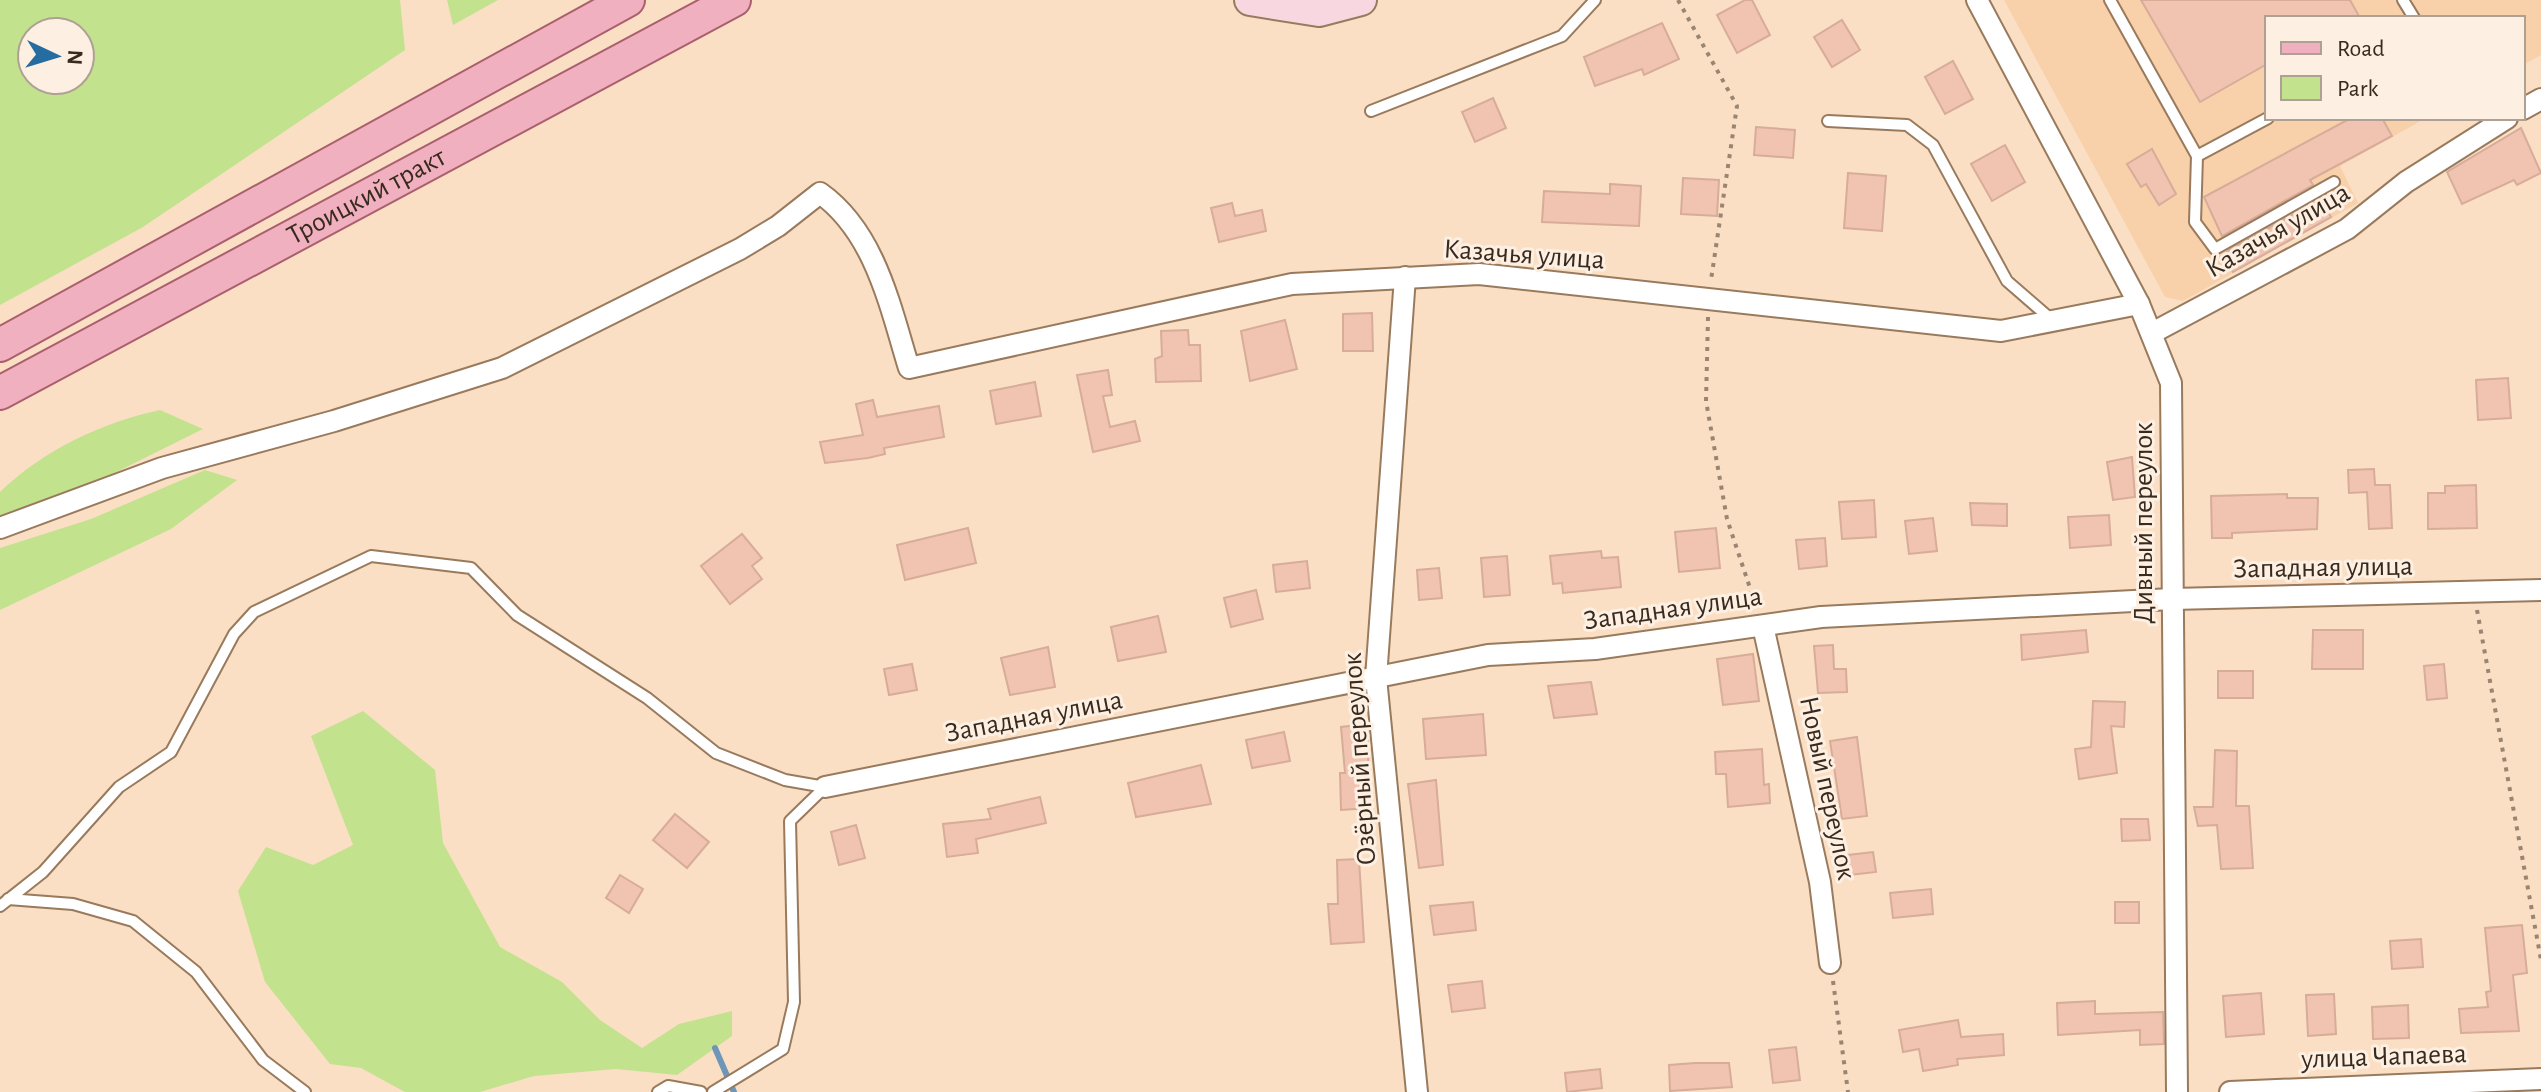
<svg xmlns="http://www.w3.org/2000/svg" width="2541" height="1092" font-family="'Alegreya Sans',sans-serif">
  <rect width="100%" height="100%" fill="#fadfc5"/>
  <polygon fill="#f8d0aa" points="2004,0 2541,0 2541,55 2523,65 2523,18 2267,18 2267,118 2426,118 2340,166 2358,203 2183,301 2165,297"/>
  <g fill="#c3e28d" fill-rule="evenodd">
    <path d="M0,0H400L405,50L143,227L0,305ZM32,32H80V80H32Z"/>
    <polygon points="447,0 498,0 453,25"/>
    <path d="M160,410L203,429L70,495L0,523V492C43,450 103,422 160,410Z"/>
    <polygon points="205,470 237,480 171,529 0,610 0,548 91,519"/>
    <polygon points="363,711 435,770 443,843 500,947 562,982 600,1020 642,1048 679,1024 732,1011 732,1036 677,1075 616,1069 534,1076 480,1092 405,1092 361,1068 330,1064 265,982 238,891 266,847 313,865 353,845 311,736"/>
  </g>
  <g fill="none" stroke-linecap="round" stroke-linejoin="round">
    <polyline stroke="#6d96b8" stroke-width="6" points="715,1048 734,1092"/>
  </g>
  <g fill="#f1c4b1" stroke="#d7ac99" stroke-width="2">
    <polygon points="1745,0 1752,0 1770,35 1737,53 1717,15"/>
    <polygon points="2141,0 2350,0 2360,18 2267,18 2267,64 2200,102"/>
    <polygon points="1842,20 1860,50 1832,67 1814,37"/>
    <polygon points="1662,23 1679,59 1644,75 1642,69 1595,86 1584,57"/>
    <polygon points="1953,61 1973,99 1945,114 1925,77"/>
    <polygon points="1493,98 1506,128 1475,142 1462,112"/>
    <polygon points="2351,118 2382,118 2392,136 2310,180 2313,185 2222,236 2204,197"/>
    <polygon points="1756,127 1795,130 1793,158 1754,155"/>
    <polygon points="2521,128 2541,173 2517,185 2514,180 2462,204 2447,172"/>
    <polygon points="2005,145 2025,182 1992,201 1971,164"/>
    <polygon points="2152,149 2176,194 2159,205 2146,184 2141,187 2127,164"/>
    <polygon points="1848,173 1886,176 1882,231 1844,228"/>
    <polygon points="1683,178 1719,180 1717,216 1681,214"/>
    <polygon points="1610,184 1641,186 1639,226 1542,222 1544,191 1610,194"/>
    <polygon points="2321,199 2331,217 2233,272 2223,256 2229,250"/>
    <polygon points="1232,203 1235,216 1262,210 1266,231 1219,242 1211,208"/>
    <polygon points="1372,313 1373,351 1343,351 1343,314"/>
    <polygon points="1285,320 1297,369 1250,381 1241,331"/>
    <polygon points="1188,330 1189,345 1200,345 1201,381 1156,382 1155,359 1162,356 1161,331"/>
    <polygon points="1108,370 1112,395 1103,396 1110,427 1135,421 1140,441 1093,452 1077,375"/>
    <polygon points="2508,378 2511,418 2478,420 2476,380"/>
    <polygon points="1035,382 1041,416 996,424 990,391"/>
    <polygon points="873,400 877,417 939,406 944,437 884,448 885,454 868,458 825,463 820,442 863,435 856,404"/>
    <polygon points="2132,457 2135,497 2113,500 2107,462"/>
    <polygon points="2374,469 2375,485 2390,485 2392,528 2369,529 2367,492 2349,493 2348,470"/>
    <polygon points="2476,485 2477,528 2428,529 2428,493 2445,493 2445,486"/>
    <polygon points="2287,494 2287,498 2318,498 2317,529 2232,533 2232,538 2212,538 2211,496"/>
    <polygon points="1874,500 1876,537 1842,539 1839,502"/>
    <polygon points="1970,503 2007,504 2007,526 1972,525"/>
    <polygon points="2109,515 2111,545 2070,548 2068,517"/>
    <polygon points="1933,518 1937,551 1909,554 1905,521"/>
    <polygon points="968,528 976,563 905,580 897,545"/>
    <polygon points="1716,528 1720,568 1679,572 1675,532"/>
    <polygon points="742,534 762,558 752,566 762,579 730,604 701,566"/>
    <polygon points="1825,538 1827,566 1799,569 1796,540"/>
    <polygon points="1601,551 1602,558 1618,557 1621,587 1563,593 1562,583 1553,584 1550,556"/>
    <polygon points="1507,556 1510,595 1484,597 1481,558"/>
    <polygon points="1307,561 1310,588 1276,592 1273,565"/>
    <polygon points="1439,568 1442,598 1419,600 1417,570"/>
    <polygon points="1256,590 1263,619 1231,627 1224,598"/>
    <polygon points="1158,616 1166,652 1118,661 1111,627"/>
    <polygon points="2086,630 2088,652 2022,660 2021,635"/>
    <polygon points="2313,630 2363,630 2363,669 2312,669"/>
    <polygon points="1833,645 1834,669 1846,669 1847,692 1818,693 1814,646"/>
    <polygon points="1048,647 1055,687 1010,695 1001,658"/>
    <polygon points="1753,654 1759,701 1723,705 1717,659"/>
    <polygon points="912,664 917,690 889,695 884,669"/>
    <polygon points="2444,664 2447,698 2427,700 2424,666"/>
    <rect x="2218" y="671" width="35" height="27"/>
    <polygon points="1591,682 1597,714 1554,718 1548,686"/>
    <polygon points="2093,701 2125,702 2124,727 2111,726 2117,773 2079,779 2075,749 2091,747"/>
    <polygon points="1483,714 1486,755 1426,759 1423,719"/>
    <polygon points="1367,724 1370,808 1341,810 1340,773 1345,773 1341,727"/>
    <polygon points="1284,732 1290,761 1252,768 1246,740"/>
    <polygon points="1857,737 1867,816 1842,819 1830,741"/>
    <polygon points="1762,749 1764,785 1769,784 1770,803 1728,807 1726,774 1716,774 1715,752"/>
    <polygon points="2215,750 2237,751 2236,806 2249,806 2253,868 2221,869 2217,825 2198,826 2194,807 2213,807"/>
    <polygon points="1201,765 1211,804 1136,817 1128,783"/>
    <polygon points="1436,780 1443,865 1419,868 1408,784"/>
    <polygon points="1040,797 1046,823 976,839 978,853 947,857 943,824 991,819 988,809"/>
    <polygon points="675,814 709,842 687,868 653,840"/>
    <polygon points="2121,819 2148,819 2150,840 2122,841"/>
    <polygon points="856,825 865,858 839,865 831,832"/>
    <polygon points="1873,852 1876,872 1850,875 1848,855"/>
    <polygon points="1359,859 1364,942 1331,944 1328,904 1338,904 1337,860"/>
    <polygon points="620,875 643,889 629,913 606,898"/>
    <polygon points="1931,889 1933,914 1893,918 1890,893"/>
    <polygon points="1473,902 1476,930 1434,935 1430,906"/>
    <rect x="2115" y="902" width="24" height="21"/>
    <polygon points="2522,925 2527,973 2513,975 2519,1031 2461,1033 2459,1009 2488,1007 2486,992 2491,991 2485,928"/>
    <polygon points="2421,939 2423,967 2392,969 2390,941"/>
    <polygon points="1482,981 1485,1008 1452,1012 1448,985"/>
    <polygon points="2261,993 2264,1034 2226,1037 2223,996"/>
    <polygon points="2334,994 2336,1034 2308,1036 2306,995"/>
    <polygon points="2095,1001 2095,1014 2163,1012 2164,1044 2140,1045 2140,1030 2058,1035 2057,1003"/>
    <polygon points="2408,1005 2409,1038 2373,1039 2372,1007"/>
    <polygon points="1958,1020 1961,1037 2003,1034 2004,1055 1957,1059 1958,1065 1923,1071 1919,1049 1903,1052 1899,1030"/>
    <polygon points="1796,1047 1800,1080 1773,1083 1769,1050"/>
    <polygon points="1695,1063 1729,1063 1732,1087 1670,1091 1669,1065"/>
    <polygon points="1600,1069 1602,1088 1567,1092 1565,1073"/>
  </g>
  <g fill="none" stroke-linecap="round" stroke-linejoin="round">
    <g stroke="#997a5c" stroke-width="14">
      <g id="service">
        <polyline points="2110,0 2197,156 2195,222 2215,249 2334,182"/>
        <polyline points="2403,0 2414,18"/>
        <polyline points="1371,111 1562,36 1595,0"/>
        <polyline points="1828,121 1907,125 1933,145 2007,281 2052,320"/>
        <polyline points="2197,156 2268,118"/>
        <polyline points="8,899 73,904 133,921 196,972 263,1060 305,1092"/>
        <polyline points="0,906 43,872 119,787 171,752 234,634 254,612 371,556 471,568 517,615 647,698 716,753 785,780 825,787"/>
        <polyline points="658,1092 668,1086 701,1092"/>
        <polyline points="713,1092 783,1049 794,1002 790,821 825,787"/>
      </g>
    </g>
    <g stroke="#997a5c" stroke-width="24">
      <g id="minor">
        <polyline points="1977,0 2139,304 2171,383 2177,1092"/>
        <polyline points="2523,109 2541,99"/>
        <polyline points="1405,277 1376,678 1417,1092"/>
        <polyline points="2152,333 2347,229 2406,182 2507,118"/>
        <path d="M0,528L162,468L334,421L502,368L740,249L778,226L820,193C875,232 890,306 909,368L1292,284L1479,274L2001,331L2139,304"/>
        <polyline points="1763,626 1820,882 1830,963"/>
        <polyline points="825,787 1488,655 1595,649 1821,617 2172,599 2541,590"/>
        <polyline points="2230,1092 2541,1079"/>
      </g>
    </g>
    <g stroke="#997a5c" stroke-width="34">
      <polyline id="secondary" points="1250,0 1319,11 1361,0"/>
    </g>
    <g stroke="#aa5f6c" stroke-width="36">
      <g id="primary">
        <polyline points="0,345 628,0"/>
        <path id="s1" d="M0,393L734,0"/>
      </g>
    </g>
    <g stroke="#998572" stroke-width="4" stroke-dasharray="4 6" stroke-linecap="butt">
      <polyline points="1678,0 1737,106 1711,280"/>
      <polyline points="1708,317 1706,401 1727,519 1756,606"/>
      <polyline points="2477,610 2541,960"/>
      <polyline points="1833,981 1848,1092"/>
    </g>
    <use href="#service" stroke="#fff" stroke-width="10"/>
    <use href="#minor" stroke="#fff" stroke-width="20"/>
    <use href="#secondary" stroke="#f8d7e0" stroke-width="30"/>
    <use href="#primary" stroke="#f1b0c0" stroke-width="32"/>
  </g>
  <g text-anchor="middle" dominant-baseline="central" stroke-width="6" stroke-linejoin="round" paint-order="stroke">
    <g font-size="28" fill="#382b1e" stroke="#fdefe2">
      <text stroke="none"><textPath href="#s1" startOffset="416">Троицкий тракт</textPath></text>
      <text transform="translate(2278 231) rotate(-30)">Казачья улица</text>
      <text transform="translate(1524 255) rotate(4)">Казачья улица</text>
      <text transform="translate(2144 523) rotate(-90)">Дивный переулок</text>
      <text transform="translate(2323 568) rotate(-1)">Западная улица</text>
      <text transform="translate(1673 609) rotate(-8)">Западная улица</text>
      <text transform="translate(1034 717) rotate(-11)">Западная улица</text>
      <text transform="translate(1360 759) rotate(-94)">Озёрный переулок</text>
      <text transform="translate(1827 788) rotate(78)">Новый переулок</text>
      <text transform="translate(2384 1057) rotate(-2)">улица Чапаева</text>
    </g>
  </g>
  <rect x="2265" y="16" width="260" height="104" fill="#fdefe2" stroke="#aea194" stroke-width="2"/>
  <rect x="2281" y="42" width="40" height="12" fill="#f1b0c0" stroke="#aea194" stroke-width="2"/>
  <text x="2337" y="56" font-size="24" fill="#382b1e">Road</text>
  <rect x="2281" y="76" width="40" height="24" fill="#c3e28d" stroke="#aea194" stroke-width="2"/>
  <text x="2337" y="96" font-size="24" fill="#382b1e">Park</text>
  <g transform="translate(56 56) rotate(94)"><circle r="38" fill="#fdefe2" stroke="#aea194" stroke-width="2"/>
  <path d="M0-6L14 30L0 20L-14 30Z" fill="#256ca0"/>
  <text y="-12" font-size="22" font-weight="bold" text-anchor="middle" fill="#382b1e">N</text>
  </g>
</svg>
